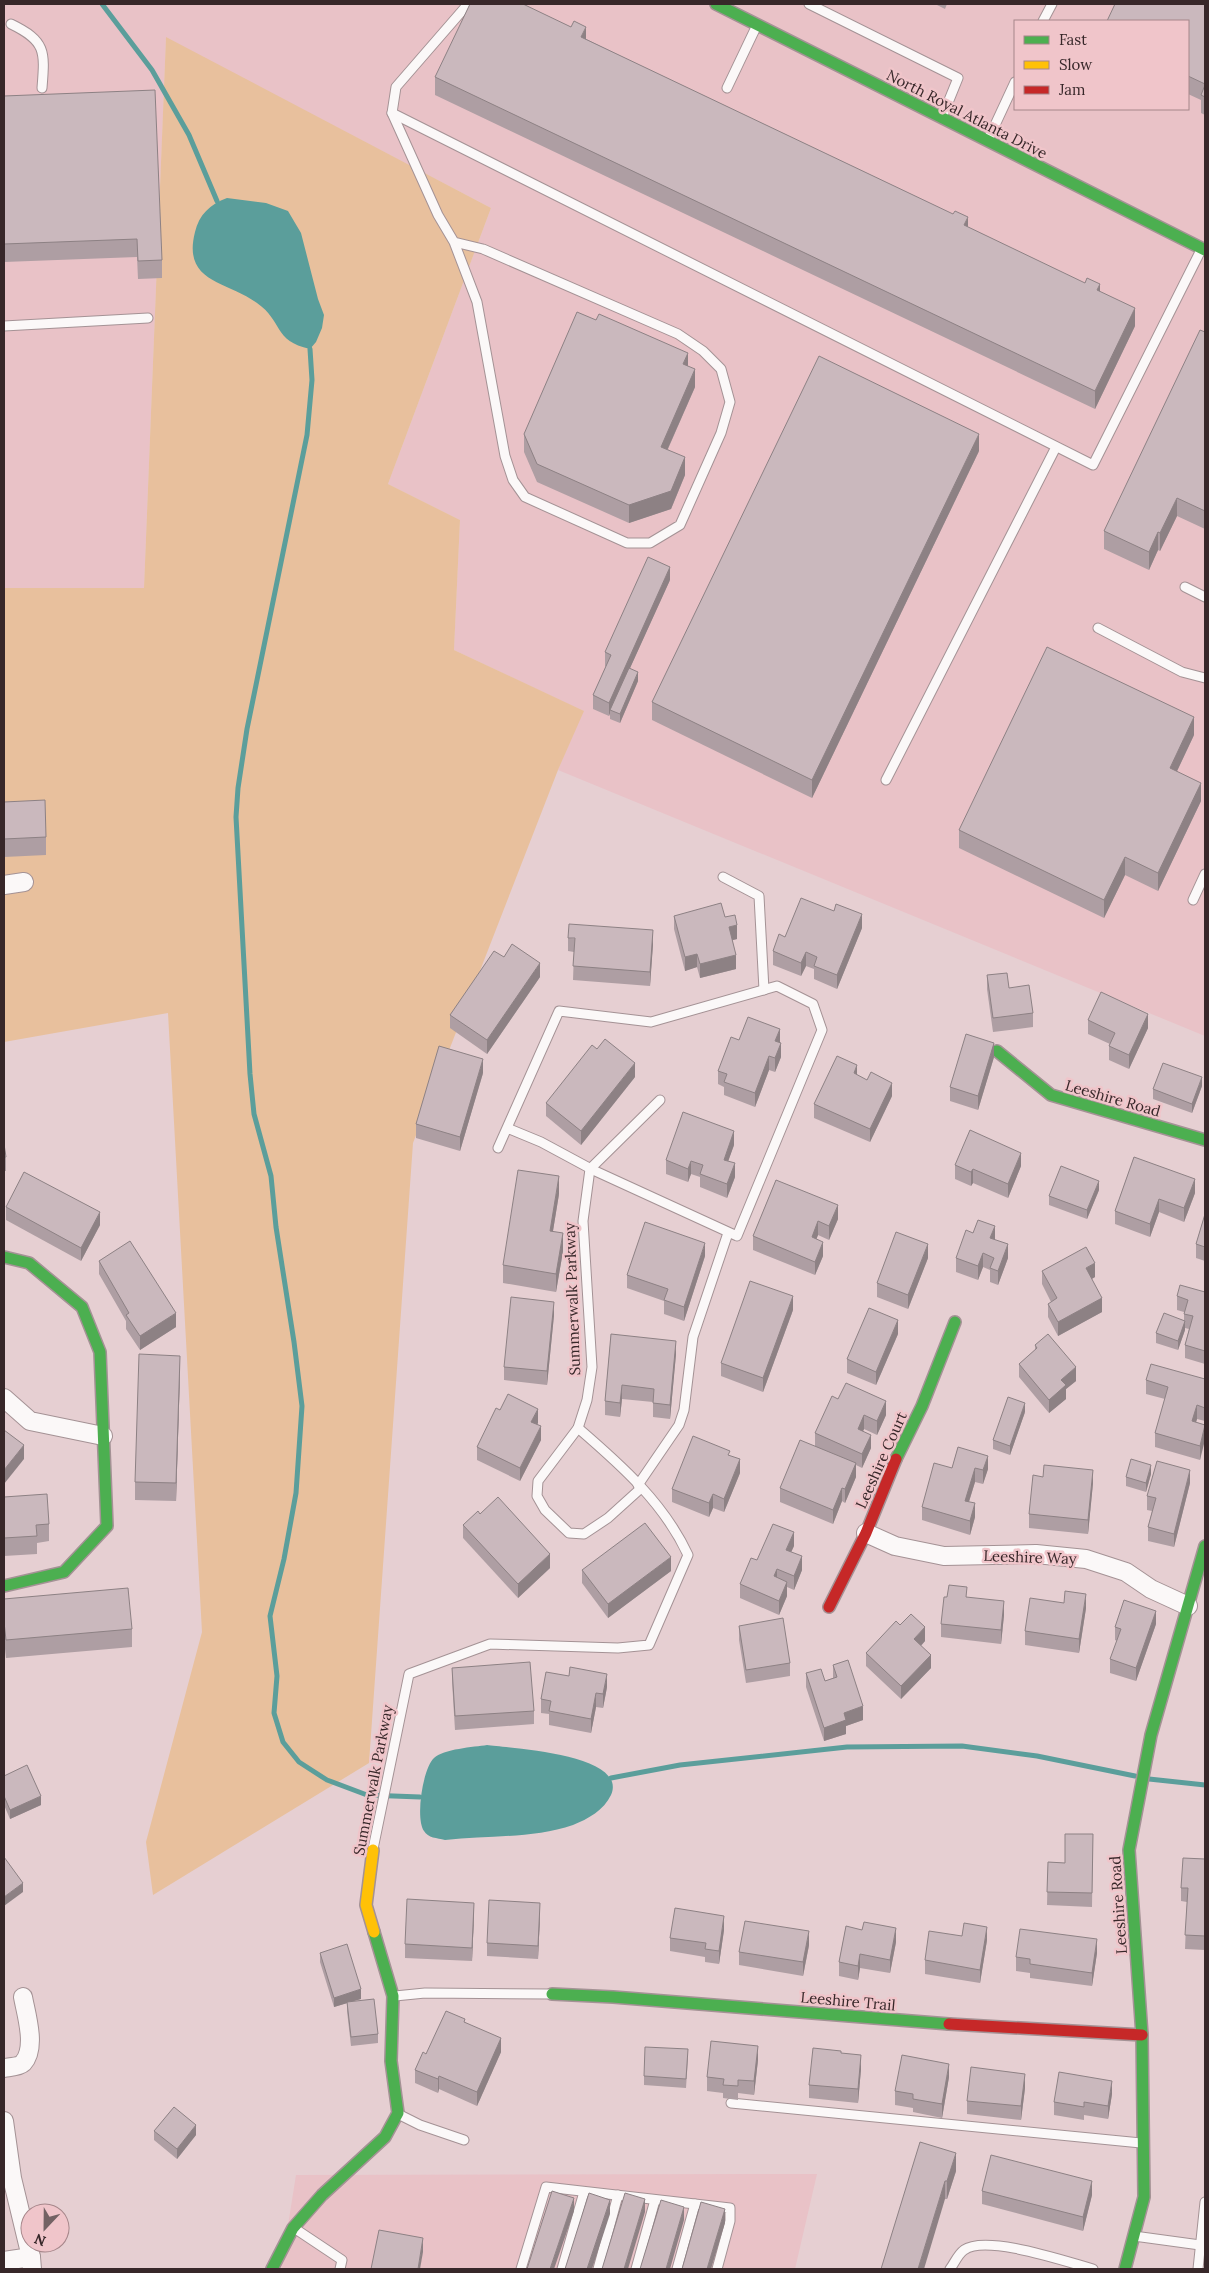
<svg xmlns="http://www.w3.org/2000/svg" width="1209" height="2273" font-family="Lora,serif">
  <rect width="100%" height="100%" fill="#e6cfd2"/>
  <g fill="#e9c2c7" fill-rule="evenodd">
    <path d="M4,4H1205V1036L558,770L583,711L454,650L460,520L388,484L491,208L166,38L144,588H4ZM1015,21H1188V109H1015Z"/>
    <polygon points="817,2174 795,2269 281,2269 296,2175"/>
  </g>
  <polygon fill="#e8c09d" points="166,37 491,208 388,484 460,520 454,650 584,711 558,770 413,1143 369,1763 153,1895 146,1842 202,1632 168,1013 4,1042 4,588 144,588"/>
  <g fill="#5b9e9b">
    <path d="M227,198L266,203L288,211L301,233L318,299L324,315L322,328L316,342L310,349C273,341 283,321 257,303C227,281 182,283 195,232C199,215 210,204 227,198Z"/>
    <path d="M487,1745C509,1748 629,1754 611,1795C604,1810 588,1819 573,1825C532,1839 487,1835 445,1840C437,1838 428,1838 424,1831C415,1818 423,1768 434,1758C443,1749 474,1747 487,1745Z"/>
  </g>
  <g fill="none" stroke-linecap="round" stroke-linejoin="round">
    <g stroke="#5b9e9b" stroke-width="5">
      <polyline points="102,4 152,70 189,135 217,201"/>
      <polyline points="310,349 312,380 307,435 247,729 238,788 236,817 250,1074 254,1114 271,1176 276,1227 294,1342 302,1406 296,1493 284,1559 270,1616 277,1676 274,1713 283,1742 299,1762 327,1780 367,1795 420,1797"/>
      <polyline points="611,1778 680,1765 847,1747 962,1746 1037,1756 1135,1776"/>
      <polyline points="1149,1779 1205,1785"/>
    </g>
    <g stroke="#a49295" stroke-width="11">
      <g id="lane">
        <polyline points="468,4 396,87 392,113 1093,465 1201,250"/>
        <polyline points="809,4 958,78 943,115"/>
        <polyline points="1043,21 1052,4"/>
        <path d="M11,24C46,41 45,51 42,88"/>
        <polyline points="727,88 757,25"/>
        <polyline points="392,113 438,215 454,242 483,249 678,334 703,351 721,369 730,402 721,433 680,525 650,543 627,543 525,497 513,480 505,456 477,302 454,242"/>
        <polyline points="989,138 1015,82"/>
        <polyline points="4,326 148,318"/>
        <polyline points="1185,587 1205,597"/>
        <polyline points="1098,628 1182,672 1205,678"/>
        <polyline points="886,780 1056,447"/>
        <polyline points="723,877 759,896 764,990"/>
        <polyline points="1193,900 1205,874"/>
        <polyline points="498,1148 559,1011 651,1022 777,986 813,1004 822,1030 737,1236 593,1170 541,1142 507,1128"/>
        <polyline points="638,1485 679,1425 684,1410 693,1337 728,1233"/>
        <polyline points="640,1487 639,1490 608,1518 584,1534 569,1533 545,1510 537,1496 538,1481 578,1428 587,1400 592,1367 583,1221 590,1169 660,1100"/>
        <path d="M373,1849L409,1674L490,1644L618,1648L649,1645L688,1555C664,1503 621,1465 578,1428"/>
        <polyline points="395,1996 425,1993 550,1994"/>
        <polyline points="731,2103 1141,2143"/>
        <polyline points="400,2115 420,2125 464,2140"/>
        <polyline points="294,2228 342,2260 340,2269"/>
        <polyline points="1134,2236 1200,2245"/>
        <polyline points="521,2269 546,2187 730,2208 730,2221 717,2269"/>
        <polyline points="562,2269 584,2192"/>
        <polyline points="598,2269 618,2195"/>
        <polyline points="636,2269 655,2200"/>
        <polyline points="677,2269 695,2204"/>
        <path d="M950,2269C954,2264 958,2254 964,2250C986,2234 1067,2262 1093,2269"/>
        <polyline points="1198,2269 1205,2202"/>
      </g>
    </g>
    <g stroke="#a49295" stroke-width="20">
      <g id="street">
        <polyline points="4,885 24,882"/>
        <polyline points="4,1398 30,1421 103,1436"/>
        <polyline points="866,1533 895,1546 944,1556 1036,1554 1086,1559 1126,1572 1151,1589 1188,1606"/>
        <path d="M4,2068C9,2067 19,2067 23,2063C37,2048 26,2014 23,1997"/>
        <polyline points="4,2121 12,2178 31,2257 32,2269"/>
        <polyline points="4,2261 31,2257"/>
      </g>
    </g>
    <g stroke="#a49295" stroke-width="14">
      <g id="fast">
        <polyline points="716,4 1205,250"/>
        <polyline points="997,1051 1051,1095 1205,1140"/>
        <polyline points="4,1257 29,1263 82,1307 100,1352 107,1526 64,1572 4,1586"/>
        <polyline points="896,1459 922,1406 955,1322"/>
        <polyline points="552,1994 613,1997 949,2024"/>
        <polyline points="272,2269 293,2228 322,2195 385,2137 398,2113 391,2061 393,1996 374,1932"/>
        <polyline points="1125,2269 1144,2197 1142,2035 1129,1850 1151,1735 1205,1546"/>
      </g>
    </g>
    <g stroke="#a49295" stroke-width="14">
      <polyline id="slow" points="373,1850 366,1905 374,1932"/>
    </g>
    <g stroke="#a49295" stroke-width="14">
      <g id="jam">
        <polyline points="829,1607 866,1533 896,1459"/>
        <polyline points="949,2024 1142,2035"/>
      </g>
    </g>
    <use href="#lane" stroke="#fbf8f8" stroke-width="9"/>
    <use href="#street" stroke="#fbf8f8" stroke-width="18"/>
    <use href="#fast" stroke="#4caf50" stroke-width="11"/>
    <use href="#slow" stroke="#ffc107" stroke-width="11"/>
    <use href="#jam" stroke="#c62828" stroke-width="11"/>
  </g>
  <g fill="#ae9ea3">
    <polygon points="935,4 947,4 945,9"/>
    <polygon points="1205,4 1205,115 1201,113 1201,100 1188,94 1188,21"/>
    <polygon points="571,27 586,39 1100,292 1135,326 1095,409 435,95 435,77"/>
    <polygon points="4,96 162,260 162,278 138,279 137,257 4,262"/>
    <polygon points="1205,332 1205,529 1177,516 1160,551 1158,550 1149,570 1104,549 1104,531"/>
    <polygon points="688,367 695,387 668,449 685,475 671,509 629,523 537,482 524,452 524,434"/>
    <polygon points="979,451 812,798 652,720 652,702"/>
    <polygon points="670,580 630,668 638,681 620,723 610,719 610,713 609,716 593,709 593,695 606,667 605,666 605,652"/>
    <polygon points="1194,735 1177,771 1201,801 1158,891 1125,875 1104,918 959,848 959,830"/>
    <polygon points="4,802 46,837 46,855 4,857"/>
    <polygon points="674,916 725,917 737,939 732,940 736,969 700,978 697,967 685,971 674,929"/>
    <polygon points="862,928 837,989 814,979 814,969 806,966 801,976 773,965 773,951 785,937"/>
    <polygon points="568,938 653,944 650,986 573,980 574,952 568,951"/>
    <polygon points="504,957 540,977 487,1054 450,1028 450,1015"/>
    <polygon points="987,975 1009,988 1033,1013 1033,1027 993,1032 987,989"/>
    <polygon points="1088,1020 1148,1028 1129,1069 1109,1060 1109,1046 1110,1044 1088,1034"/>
    <polygon points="739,1040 780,1043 781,1057 775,1072 769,1070 755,1107 724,1095 724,1087 718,1084 718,1071"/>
    <polygon points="994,1057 978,1110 950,1101 950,1087"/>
    <polygon points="483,1073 460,1151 416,1138 416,1124"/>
    <polygon points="857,1075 892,1096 870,1142 814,1118 814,1104"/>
    <polygon points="635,1077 581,1145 546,1116 546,1103"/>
    <polygon points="1202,1086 1192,1113 1153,1099 1153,1089"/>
    <polygon points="4,1144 6,1157 6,1171 4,1171"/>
    <polygon points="734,1145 728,1161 735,1177 727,1198 700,1187 700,1177 691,1174 688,1182 666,1174 666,1160"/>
    <polygon points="1134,1157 1195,1193 1184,1222 1159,1212 1150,1237 1115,1224 1115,1211"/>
    <polygon points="955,1165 1021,1166 1008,1198 973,1183 971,1186 955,1179"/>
    <polygon points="776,1180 838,1219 829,1240 818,1235 816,1239 823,1256 815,1275 753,1250 753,1236"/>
    <polygon points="1099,1190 1087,1219 1049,1205 1049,1196"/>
    <polygon points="559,1194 553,1231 563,1251 556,1292 503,1283 503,1265"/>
    <polygon points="6,1207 100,1225 81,1261 6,1220"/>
    <polygon points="1205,1214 1205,1261 1196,1258 1196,1244"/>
    <polygon points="973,1233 995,1240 1008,1258 998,1285 990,1282 990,1270 983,1267 978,1280 956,1272 956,1258"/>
    <polygon points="705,1256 684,1321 664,1314 664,1301 627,1288 627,1275"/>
    <polygon points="928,1258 908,1309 877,1297 877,1283"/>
    <polygon points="99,1261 176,1327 140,1350 126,1329 126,1321 99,1274"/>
    <polygon points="1042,1271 1095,1277 1092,1279 1102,1312 1058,1336 1048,1317 1048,1304 1051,1302 1042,1284"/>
    <polygon points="1205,1292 1205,1364 1185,1358 1185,1345 1189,1329 1185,1328 1185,1330 1178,1350 1156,1343 1156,1333 1184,1320 1184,1312 1177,1310 1177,1296"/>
    <polygon points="793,1310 763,1392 721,1376 721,1363"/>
    <polygon points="554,1315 547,1385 504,1380 504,1367"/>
    <polygon points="611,1334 676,1354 670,1419 653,1417 653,1402 622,1399 620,1417 605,1415 605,1401"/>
    <polygon points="898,1334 876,1385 847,1373 847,1359"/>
    <polygon points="1035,1345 1076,1381 1066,1389 1066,1399 1049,1413 1019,1377 1019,1364 1035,1350"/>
    <polygon points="180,1374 176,1501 135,1500 135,1482"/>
    <polygon points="1205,1379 1205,1421 1197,1419 1196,1422 1205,1425 1200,1460 1155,1447 1155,1433 1165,1399 1146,1394 1146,1380"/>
    <polygon points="838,1399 886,1415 877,1435 864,1429 863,1431 871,1448 862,1468 856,1465 856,1477 845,1503 842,1501 833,1524 780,1502 780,1488 815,1447 815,1433"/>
    <polygon points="500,1410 538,1423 537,1424 541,1440 520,1481 477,1460 477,1447"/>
    <polygon points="1025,1412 1010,1455 993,1449 993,1440"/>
    <polygon points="958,1447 988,1469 983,1484 975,1482 969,1502 975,1517 970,1535 922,1520 922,1507 952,1468"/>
    <polygon points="740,1473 724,1512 713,1508 709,1517 672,1502 672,1489"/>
    <polygon points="1151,1474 1146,1492 1126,1486 1126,1477"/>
    <polygon points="1043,1477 1093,1483 1088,1534 1029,1528 1029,1514"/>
    <polygon points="1190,1483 1174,1547 1148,1541 1148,1527 1152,1511 1147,1510 1147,1496"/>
    <polygon points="4,1497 49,1524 49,1541 37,1543 37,1554 4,1556"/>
    <polygon points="463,1525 550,1568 518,1598 463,1538"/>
    <polygon points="794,1546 791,1552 802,1570 794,1590 787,1587 787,1596 779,1615 740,1598 740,1584 757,1560"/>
    <polygon points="582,1570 671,1571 608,1618 582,1583"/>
    <polygon points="4,1599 132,1629 132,1647 6,1658 4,1640"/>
    <polygon points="1064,1603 1086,1608 1079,1653 1025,1645 1025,1631"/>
    <polygon points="1004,1615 1001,1644 941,1637 941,1624"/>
    <polygon points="1156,1624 1136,1681 1110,1673 1110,1659 1117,1641 1115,1640 1115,1627"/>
    <polygon points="900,1625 925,1641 921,1646 931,1668 901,1699 866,1666 866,1653"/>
    <polygon points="739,1626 790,1663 790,1676 746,1683 739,1640"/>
    <polygon points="833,1665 863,1720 846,1726 846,1734 824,1741 806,1687 806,1673 825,1681 833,1678"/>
    <polygon points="452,1668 534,1711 534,1724 455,1730 452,1681"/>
    <polygon points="607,1687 603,1708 596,1707 591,1733 549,1725 549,1714 541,1713 541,1699"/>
    <polygon points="4,1776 41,1805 10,1819 4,1805"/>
    <polygon points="1093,1834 1092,1907 1047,1905 1048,1862 1065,1863"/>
    <polygon points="1205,1859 1205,1950 1185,1949 1187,1902 1181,1901 1181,1888"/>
    <polygon points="474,1916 472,1961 405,1958 405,1944"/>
    <polygon points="540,1916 538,1959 487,1956 487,1943"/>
    <polygon points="846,1926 896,1942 890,1973 860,1968 858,1980 839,1976 839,1962"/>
    <polygon points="724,1930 719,1964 705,1962 705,1957 670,1951 670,1938"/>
    <polygon points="987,1940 980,1983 925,1974 925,1960"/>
    <polygon points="809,1945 803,1976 739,1965 739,1952"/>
    <polygon points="320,1953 361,1999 351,2001 378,2034 378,2043 351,2046 347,2011 347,2003 334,2007 320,1962"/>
    <polygon points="1097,1953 1092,1986 1030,1978 1030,1973 1016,1971 1016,1957"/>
    <polygon points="465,2022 501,2052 477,2106 439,2089 438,2093 415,2083 415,2070 426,2054"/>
    <polygon points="841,2053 861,2069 858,2103 809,2098 809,2085"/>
    <polygon points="688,2058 686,2088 644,2085 644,2076"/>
    <polygon points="758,2060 754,2095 738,2093 738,2100 723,2098 723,2093 707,2091 707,2077"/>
    <polygon points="949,2077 942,2118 913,2112 913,2108 895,2105 895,2091"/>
    <polygon points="1025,2088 1021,2120 967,2114 967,2101"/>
    <polygon points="1112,2094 1108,2119 1084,2115 1084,2120 1054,2115 1054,2102"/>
    <polygon points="154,2131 196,2135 177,2159 154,2140"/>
    <polygon points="920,2142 956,2171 947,2199 945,2199"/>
    <polygon points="982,2191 1092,2195 1083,2231 982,2204"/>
  </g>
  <g fill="#8d8184">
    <polygon points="586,27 586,45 581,37"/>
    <polygon points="968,217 968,235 964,225"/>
    <polygon points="1100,284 1100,302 1097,290"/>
    <polygon points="1135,308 1135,326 1095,409 1095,391"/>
    <polygon points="688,353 688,371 683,364"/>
    <polygon points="695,369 695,387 661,464 661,447"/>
    <polygon points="979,434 979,451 812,798 812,780"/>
    <polygon points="685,457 685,475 671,509 629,523 629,505"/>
    <polygon points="1177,498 1177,516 1160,551 1160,533"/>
    <polygon points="1158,532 1158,550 1149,570 1149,552"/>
    <polygon points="670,567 670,580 611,710 610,710 610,713 609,716 609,703"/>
    <polygon points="638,672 638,681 620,723 620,714"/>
    <polygon points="1194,717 1194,735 1170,786 1170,768"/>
    <polygon points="1201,783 1201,801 1158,891 1158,873"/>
    <polygon points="1125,857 1125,875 1104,918 1104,900"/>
    <polygon points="862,914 862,928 837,989 837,975"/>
    <polygon points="737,925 737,939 729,941 729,927"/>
    <polygon points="653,930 653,944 650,986 650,972"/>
    <polygon points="806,952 806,966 801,976 801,963"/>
    <polygon points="697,954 697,967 685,971 685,957"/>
    <polygon points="736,955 736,969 700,978 700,964"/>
    <polygon points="540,963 540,977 487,1054 487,1040"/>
    <polygon points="1148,1014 1148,1028 1129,1069 1129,1055"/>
    <polygon points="780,1029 780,1043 775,1041"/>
    <polygon points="781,1043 781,1057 775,1072 775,1058"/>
    <polygon points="994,1043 994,1057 978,1110 978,1096"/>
    <polygon points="769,1056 769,1070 755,1107 755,1093"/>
    <polygon points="483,1059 483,1073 460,1151 460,1137"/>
    <polygon points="635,1063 635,1077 581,1145 581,1131"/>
    <polygon points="857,1065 857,1079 854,1073"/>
    <polygon points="1202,1077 1202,1086 1192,1113 1192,1104"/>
    <polygon points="892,1083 892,1096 870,1142 870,1129"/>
    <polygon points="734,1131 734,1145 724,1173 724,1160"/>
    <polygon points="1021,1153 1021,1166 1008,1198 1008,1184"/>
    <polygon points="691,1161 691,1174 688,1182 688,1169"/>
    <polygon points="735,1163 735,1177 727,1198 727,1184"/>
    <polygon points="973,1169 973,1183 971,1186 971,1172"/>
    <polygon points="559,1176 559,1194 550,1249 550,1231"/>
    <polygon points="1195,1179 1195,1193 1184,1222 1184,1208"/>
    <polygon points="1099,1181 1099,1190 1087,1219 1087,1210"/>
    <polygon points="1159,1199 1159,1212 1150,1237 1150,1224"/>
    <polygon points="838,1205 838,1219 829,1240 829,1226"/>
    <polygon points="100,1212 100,1225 81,1261 81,1248"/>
    <polygon points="818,1221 818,1235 812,1251 812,1237"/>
    <polygon points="995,1226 995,1240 990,1238"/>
    <polygon points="563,1233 563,1251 556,1292 556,1274"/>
    <polygon points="823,1242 823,1256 815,1275 815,1262"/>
    <polygon points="705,1243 705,1256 684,1321 684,1307"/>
    <polygon points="928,1244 928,1258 908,1309 908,1295"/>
    <polygon points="1008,1244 1008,1258 998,1285 998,1271"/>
    <polygon points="983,1253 983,1267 978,1280 978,1266"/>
    <polygon points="1095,1263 1095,1277 1086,1282 1086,1268"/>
    <polygon points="793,1296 793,1310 763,1392 763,1378"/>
    <polygon points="1102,1298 1102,1312 1058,1336 1058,1322"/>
    <polygon points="554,1302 554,1315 547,1385 547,1371"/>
    <polygon points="176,1313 176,1327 140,1350 140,1336"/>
    <polygon points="898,1320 898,1334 876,1385 876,1372"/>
    <polygon points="1185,1321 1185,1330 1178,1350 1178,1341"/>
    <polygon points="676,1341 676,1354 670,1419 670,1405"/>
    <polygon points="180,1356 180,1374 176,1501 176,1483"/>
    <polygon points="1076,1367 1076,1381 1066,1389 1066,1399 1049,1413 1049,1400 1061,1380"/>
    <polygon points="622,1385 622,1399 620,1417 620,1403"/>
    <polygon points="886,1401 886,1415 877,1435 877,1421"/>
    <polygon points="1025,1403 1025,1412 1010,1455 1010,1446"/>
    <polygon points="1197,1405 1197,1419 1192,1435 1192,1421"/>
    <polygon points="538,1409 538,1423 531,1435 531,1422"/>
    <polygon points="864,1415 864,1429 858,1442 858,1429"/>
    <polygon points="541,1426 541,1440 520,1481 520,1468"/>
    <polygon points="1205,1426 1205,1440 1200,1460 1200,1446"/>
    <polygon points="871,1435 871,1448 862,1468 862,1454"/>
    <polygon points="24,1445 24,1459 4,1484 4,1470"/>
    <polygon points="988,1456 988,1469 983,1484 983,1470"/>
    <polygon points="740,1459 740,1473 724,1512 724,1499"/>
    <polygon points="856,1463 856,1477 845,1503 845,1489"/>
    <polygon points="1151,1465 1151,1474 1146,1492 1146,1483"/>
    <polygon points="975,1468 975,1482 965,1514 965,1501"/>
    <polygon points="1093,1470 1093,1483 1088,1534 1088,1520"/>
    <polygon points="1190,1470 1190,1483 1174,1547 1174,1534"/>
    <polygon points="842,1488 842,1501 833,1524 833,1510"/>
    <polygon points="713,1494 713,1508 709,1517 709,1503"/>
    <polygon points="975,1503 975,1517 970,1535 970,1521"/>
    <polygon points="794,1532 794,1546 786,1563 786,1550"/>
    <polygon points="550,1554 550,1568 518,1598 518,1584"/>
    <polygon points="802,1556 802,1570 794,1590 794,1576"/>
    <polygon points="671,1557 671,1571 608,1618 608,1604"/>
    <polygon points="777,1569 777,1583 774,1576"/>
    <polygon points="787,1582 787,1596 779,1615 779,1601"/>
    <polygon points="1086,1594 1086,1608 1079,1653 1079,1639"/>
    <polygon points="1004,1601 1004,1615 1001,1644 1001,1630"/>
    <polygon points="1156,1611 1156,1624 1136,1681 1136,1668"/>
    <polygon points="925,1627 925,1641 914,1653 914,1639"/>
    <polygon points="931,1655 931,1668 901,1699 901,1686"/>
    <polygon points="607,1674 607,1687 603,1708 603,1694"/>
    <polygon points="596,1693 596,1707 591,1733 591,1719"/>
    <polygon points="863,1706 863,1720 846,1726 846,1734 824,1741 824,1728 844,1713"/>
    <polygon points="41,1796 41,1805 10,1819 10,1810"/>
    <polygon points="23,1883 23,1892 4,1906 4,1897"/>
    <polygon points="474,1903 474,1916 472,1961 472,1948"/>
    <polygon points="540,1903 540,1916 538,1959 538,1946"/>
    <polygon points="724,1916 724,1930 719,1964 719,1951"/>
    <polygon points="987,1927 987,1940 980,1983 980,1970"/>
    <polygon points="896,1928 896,1942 890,1973 890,1960"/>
    <polygon points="809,1931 809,1945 803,1976 803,1962"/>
    <polygon points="1097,1939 1097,1953 1092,1986 1092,1973"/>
    <polygon points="860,1954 860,1968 858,1980 858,1966"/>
    <polygon points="361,1989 361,1999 334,2007 334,1998"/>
    <polygon points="501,2038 501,2052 477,2106 477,2092"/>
    <polygon points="758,2046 758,2060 754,2095 754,2081"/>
    <polygon points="861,2055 861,2069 858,2103 858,2089"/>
    <polygon points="949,2064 949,2077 942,2118 942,2104"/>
    <polygon points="1025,2074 1025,2088 1021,2120 1021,2106"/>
    <polygon points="439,2076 439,2089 438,2093 438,2079"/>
    <polygon points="1112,2081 1112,2094 1108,2119 1108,2106"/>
    <polygon points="196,2125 196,2135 177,2159 177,2149"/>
    <polygon points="956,2153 956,2171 947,2199 947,2181"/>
    <polygon points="945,2181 945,2199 924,2269 918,2269"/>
    <polygon points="1092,2181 1092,2195 1083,2231 1083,2217"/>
    <polygon points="574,2198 574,2211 554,2269 550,2269"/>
    <polygon points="645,2199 645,2212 628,2269 624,2269"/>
    <polygon points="610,2200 610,2214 592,2269 587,2269"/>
    <polygon points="684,2207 684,2220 670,2269 666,2269"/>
    <polygon points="725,2209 725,2223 711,2269 707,2269"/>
    <polygon points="423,2238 423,2252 420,2269 418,2269"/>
  </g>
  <g fill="#cab8bd" stroke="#8d8184">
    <polygon points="470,4 523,4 571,27 574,21 586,27 581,37 953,214 955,211 968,217 964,225 1085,283 1087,278 1100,284 1097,290 1135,308 1095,391 435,77"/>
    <polygon points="1115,4 1205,4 1205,84 1188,76 1188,21 1107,21"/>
    <polygon points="1205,85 1205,97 1201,95"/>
    <polygon points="155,90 162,260 138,261 137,239 4,244 4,96"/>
    <polygon points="577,312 596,320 599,314 688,353 683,364 695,369 661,447 685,457 671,491 629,505 537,464 524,434"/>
    <polygon points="1200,330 1205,332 1205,511 1177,498 1160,533 1158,532 1149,552 1104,531"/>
    <polygon points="819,356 979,434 812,780 652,702"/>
    <polygon points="648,557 670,567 609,703 593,695 611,655 605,652"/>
    <polygon points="1047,647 1194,717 1170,768 1201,783 1158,873 1125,857 1104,900 959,830"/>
    <polygon points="629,668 638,672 620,714 610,710"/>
    <polygon points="45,800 46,837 4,839 4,802"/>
    <polygon points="801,898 834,911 836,904 862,914 837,975 814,966 817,957 806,952 801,963 773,951 779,934 785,937"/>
    <polygon points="721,903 725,917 735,915 737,925 729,927 736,955 700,964 697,954 685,957 674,916"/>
    <polygon points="569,924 653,930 650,972 573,966 575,938 568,938"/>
    <polygon points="512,944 540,963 487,1040 450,1015 494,951 504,957"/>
    <polygon points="1007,973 1009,988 1029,985 1033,1013 993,1018 987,975"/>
    <polygon points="1101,992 1148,1014 1129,1055 1109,1046 1115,1033 1088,1020"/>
    <polygon points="748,1017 780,1029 775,1041 781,1043 775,1058 769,1056 755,1093 724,1082 727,1074 718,1071 731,1037 739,1040"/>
    <polygon points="966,1034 994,1043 978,1096 950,1087"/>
    <polygon points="605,1039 635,1063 581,1131 546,1103 592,1045 597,1049"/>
    <polygon points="439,1046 483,1059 460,1137 416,1124"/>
    <polygon points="837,1056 857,1065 854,1073 867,1080 871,1072 892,1083 870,1129 814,1104"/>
    <polygon points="1163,1063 1202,1077 1192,1104 1153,1089"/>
    <polygon points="683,1112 734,1131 724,1160 735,1163 727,1184 700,1174 703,1165 691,1161 688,1169 666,1160"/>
    <polygon points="970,1130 1021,1153 1008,1184 973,1169 971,1172 955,1165"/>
    <polygon points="4,1144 6,1157 4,1157"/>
    <polygon points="1134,1157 1195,1179 1184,1208 1159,1199 1150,1224 1115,1211"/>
    <polygon points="1061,1166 1099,1181 1087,1210 1049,1196"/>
    <polygon points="518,1170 559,1176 550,1231 563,1233 556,1274 503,1265"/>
    <polygon points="24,1172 100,1212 81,1248 6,1207"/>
    <polygon points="776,1180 838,1205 829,1226 818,1221 812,1237 823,1242 815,1262 753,1236"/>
    <polygon points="1205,1214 1205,1247 1196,1244"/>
    <polygon points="978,1220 995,1226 990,1238 1008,1244 998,1271 990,1268 994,1258 983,1253 978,1266 956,1258 966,1230 973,1233"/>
    <polygon points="645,1222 705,1243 684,1307 664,1300 668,1289 627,1275"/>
    <polygon points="896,1232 928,1244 908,1295 877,1283"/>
    <polygon points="130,1241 176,1313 140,1336 126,1315 129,1313 99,1261"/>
    <polygon points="1086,1247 1095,1263 1086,1268 1102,1298 1058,1322 1048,1304 1057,1298 1042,1271"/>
    <polygon points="750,1281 793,1296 763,1378 721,1363"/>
    <polygon points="1180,1285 1205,1292 1205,1351 1185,1345 1193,1316 1184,1314 1188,1300 1177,1296"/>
    <polygon points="511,1297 554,1302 547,1371 504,1367"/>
    <polygon points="869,1308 898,1320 876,1372 847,1359"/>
    <polygon points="1164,1313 1185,1321 1178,1341 1156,1333"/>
    <polygon points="611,1334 676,1341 670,1405 653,1403 654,1389 622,1385 620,1403 605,1401"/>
    <polygon points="1048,1334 1076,1367 1061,1380 1066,1385 1049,1400 1019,1364 1037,1348 1035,1345"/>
    <polygon points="139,1354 180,1356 176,1483 135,1482"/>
    <polygon points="1151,1364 1205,1379 1205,1408 1197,1405 1192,1421 1205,1425 1200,1446 1155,1433 1168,1387 1146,1380"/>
    <polygon points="846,1383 886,1401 877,1421 864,1415 858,1429 871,1435 862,1454 815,1433 832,1396 838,1399"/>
    <polygon points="508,1394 538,1409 531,1422 541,1426 520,1468 477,1447 496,1408 500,1410"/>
    <polygon points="1008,1397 1025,1403 1010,1446 993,1440"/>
    <polygon points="4,1430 24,1445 4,1470"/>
    <polygon points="693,1436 730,1451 728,1455 740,1459 724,1499 713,1494 709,1503 672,1489"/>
    <polygon points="800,1440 856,1463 845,1489 842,1488 833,1510 780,1488"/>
    <polygon points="958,1447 988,1456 983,1470 975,1468 965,1501 975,1503 970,1521 922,1507 934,1463 952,1468"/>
    <polygon points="1131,1459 1151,1465 1146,1483 1126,1477"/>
    <polygon points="1157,1461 1190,1470 1174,1534 1148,1527 1156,1498 1147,1496"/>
    <polygon points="1044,1465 1093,1470 1088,1520 1029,1514 1033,1475 1043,1477"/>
    <polygon points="47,1494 49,1524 36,1525 37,1536 4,1538 4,1497"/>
    <polygon points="498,1497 550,1554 518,1584 463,1525 478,1511 480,1514"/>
    <polygon points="645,1523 671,1557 608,1604 582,1570"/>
    <polygon points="773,1524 794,1532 786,1550 802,1556 794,1576 777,1569 774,1576 787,1582 779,1601 740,1584 751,1558 757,1560"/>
    <polygon points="949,1585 967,1587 966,1597 1004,1601 1001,1630 941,1624 944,1597 947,1597"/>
    <polygon points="128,1588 132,1629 6,1640 4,1622 4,1599"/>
    <polygon points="1065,1591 1086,1594 1079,1639 1025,1631 1030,1598 1064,1603"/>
    <polygon points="1124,1600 1156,1611 1136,1668 1110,1659 1121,1629 1115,1627"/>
    <polygon points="911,1614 925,1627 914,1639 931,1655 901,1686 866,1653 896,1621 900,1625"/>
    <polygon points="783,1618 790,1663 746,1670 739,1626"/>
    <polygon points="848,1660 863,1706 844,1713 846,1720 824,1728 806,1673 821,1669 825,1681 837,1677 833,1665"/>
    <polygon points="530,1662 534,1711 455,1716 452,1668"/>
    <polygon points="570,1667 607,1674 603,1694 596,1693 591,1719 549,1711 551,1701 541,1699 546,1672 569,1676"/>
    <polygon points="27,1765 41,1796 10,1810 4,1796 4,1776"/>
    <polygon points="1065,1834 1093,1834 1092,1893 1047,1892 1048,1862 1065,1863"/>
    <polygon points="4,1857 23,1883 4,1897"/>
    <polygon points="1183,1858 1205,1859 1205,1936 1185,1935 1188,1888 1181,1888"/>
    <polygon points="407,1899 474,1903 472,1948 405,1944"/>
    <polygon points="489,1900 540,1903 538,1946 487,1943"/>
    <polygon points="675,1908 724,1916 719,1951 705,1949 706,1943 670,1938"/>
    <polygon points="745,1921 809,1931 803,1962 739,1952"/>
    <polygon points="864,1922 896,1928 890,1960 860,1954 858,1966 839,1962 846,1926 862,1930"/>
    <polygon points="964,1923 987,1927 980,1970 925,1960 929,1931 962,1936"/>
    <polygon points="1020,1929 1097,1939 1092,1973 1030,1964 1030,1959 1016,1957"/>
    <polygon points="347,1944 361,1989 334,1998 320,1953"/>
    <polygon points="374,1999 378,2034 351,2037 347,2002"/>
    <polygon points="446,2011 465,2019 464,2022 501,2038 477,2092 439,2076 438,2079 415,2070 423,2052 426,2054"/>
    <polygon points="711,2041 758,2046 754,2081 738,2080 738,2086 723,2085 724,2079 707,2077"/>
    <polygon points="645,2047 688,2049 686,2079 644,2076"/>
    <polygon points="813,2048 841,2051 841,2053 861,2055 858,2089 809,2085"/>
    <polygon points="902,2055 949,2064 942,2104 913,2099 913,2094 895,2091"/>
    <polygon points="971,2067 1025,2074 1021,2106 967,2101"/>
    <polygon points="1059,2072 1112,2081 1108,2106 1084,2102 1084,2107 1054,2102"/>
    <polygon points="174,2107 196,2125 177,2149 154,2131"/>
    <polygon points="920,2142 956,2153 947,2181 945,2181 918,2269 881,2269"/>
    <polygon points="991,2155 1092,2181 1083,2217 982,2191"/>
    <polygon points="552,2191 574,2198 550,2269 527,2269"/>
    <polygon points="589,2193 610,2200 587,2269 565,2269"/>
    <polygon points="625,2193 645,2199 624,2269 602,2269"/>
    <polygon points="661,2200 684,2207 666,2269 640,2269"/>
    <polygon points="701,2202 725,2209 707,2269 682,2269"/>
    <polygon points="379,2230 423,2238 418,2269 371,2269"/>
  </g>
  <g text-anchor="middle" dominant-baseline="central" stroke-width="5" stroke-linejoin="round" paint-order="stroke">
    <g font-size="15" fill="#372729" stroke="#f0c5ca">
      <text transform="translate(967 114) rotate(27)">North Royal Atlanta Drive</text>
      <text transform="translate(1113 1098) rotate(16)">Leeshire Road</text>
      <text transform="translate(572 1299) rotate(-92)">Summerwalk Parkway</text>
      <text transform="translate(881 1460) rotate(-66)">Leeshire Court</text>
      <text transform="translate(1030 1557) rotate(2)">Leeshire Way</text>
      <text transform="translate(373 1780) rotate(-79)">Summerwalk Parkway</text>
      <text transform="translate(1118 1905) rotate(-94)">Leeshire Road</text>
      <text transform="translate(848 2001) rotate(5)">Leeshire Trail</text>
    </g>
  </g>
  <rect width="1209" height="2273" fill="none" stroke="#372729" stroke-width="10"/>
  <rect x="1014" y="20" width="175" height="90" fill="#f0c5ca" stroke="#a6868a"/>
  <rect x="1024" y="36" width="25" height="8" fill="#4caf50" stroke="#a6868a"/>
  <text x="1059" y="45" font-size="15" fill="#372729">Fast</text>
  <rect x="1024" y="61" width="25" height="8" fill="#ffc107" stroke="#a6868a"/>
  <text x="1059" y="70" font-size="15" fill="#372729">Slow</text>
  <rect x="1024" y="86" width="25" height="8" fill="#c62828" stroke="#a6868a"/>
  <text x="1059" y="95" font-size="15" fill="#372729">Jam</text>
  <g transform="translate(45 2228) rotate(202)"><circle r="24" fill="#f0c5ca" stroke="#a6868a"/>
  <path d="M0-4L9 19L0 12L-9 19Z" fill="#746264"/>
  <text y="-8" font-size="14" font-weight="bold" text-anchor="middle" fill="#372729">N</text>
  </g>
</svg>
